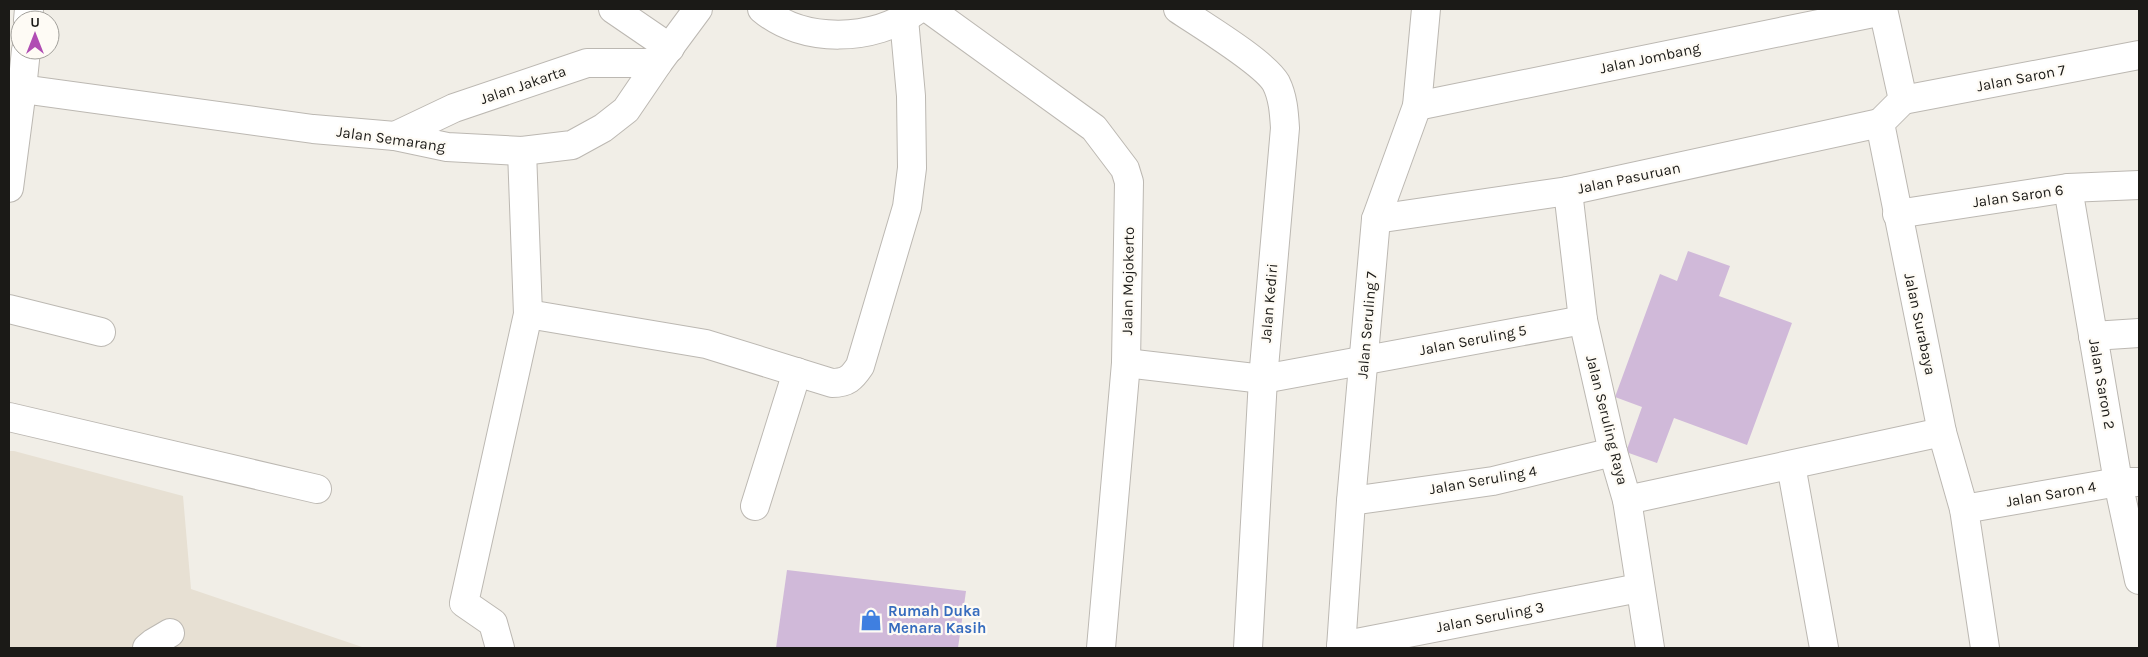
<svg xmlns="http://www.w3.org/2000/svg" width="2148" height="657" font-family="Karla,sans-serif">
  <rect width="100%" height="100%" fill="#f1eee7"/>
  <polygon fill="#e7e0d3" points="9,451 14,451 183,496 191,589 365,648 9,648"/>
  <g fill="#d0b9d9">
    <polygon points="1688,251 1730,266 1719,296 1792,323 1747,445 1674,418 1657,463 1626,452 1642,407 1615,397 1660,274 1677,281"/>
    <polygon points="787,570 966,591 958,648 776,648"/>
  </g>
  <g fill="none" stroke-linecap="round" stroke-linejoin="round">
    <g stroke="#bcb8b2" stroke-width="30">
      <g id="minor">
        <polyline points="613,9 670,48"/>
        <path d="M762,9C803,44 874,42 917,10"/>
        <polyline points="929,9 1094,128 1125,169 1129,182 1126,363 1101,648"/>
        <path d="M1178,9C1200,24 1264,62 1276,83C1283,97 1284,112 1285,128L1263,379L1248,648"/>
        <polyline points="1883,9 1903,100 1880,123 1942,432 1964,509 1985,648"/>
        <polyline points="28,20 29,9"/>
        <polyline points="22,89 313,129 395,136 447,147 522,151 572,145 603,128 626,110 658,63 698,9"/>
        <polyline points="1903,100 2139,55"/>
        <polyline points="1417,106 1883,11"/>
        <polyline points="395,136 454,108 587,63 658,63"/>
        <polyline points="9,188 22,89 26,50"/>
        <polyline points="2068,188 2118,482 2139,580"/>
        <polyline points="1568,191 1583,320 1613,452 1627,500 1650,648"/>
        <polyline points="1897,214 2068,188 2139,185"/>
        <polyline points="1376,219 1568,191 1880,123"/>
        <polyline points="9,309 101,332"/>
        <path d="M528,314L706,344L832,383C847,383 852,378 860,366L907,207L912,168L911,96L904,19"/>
        <polyline points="2093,336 2139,333"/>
        <polyline points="1126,363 1263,379 1583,320"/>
        <polyline points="9,417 317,489"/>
        <polyline points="1791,465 1824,648"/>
        <polyline points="1627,500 1942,432"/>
        <polyline points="1351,501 1493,481 1613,452"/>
        <polyline points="755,506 797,372"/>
        <polyline points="1964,509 2118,482 2139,482"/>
        <polyline points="1341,646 1639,588"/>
        <polyline points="147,648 153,643 170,633"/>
        <polyline points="500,648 493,623 464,603 528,314 522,151"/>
        <polyline points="1341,648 1351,501 1376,219 1417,106 1426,9"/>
      </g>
    </g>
    <use href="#minor" stroke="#fff" stroke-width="28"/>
  </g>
  <defs>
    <g id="shop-bare" transform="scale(1.725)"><path d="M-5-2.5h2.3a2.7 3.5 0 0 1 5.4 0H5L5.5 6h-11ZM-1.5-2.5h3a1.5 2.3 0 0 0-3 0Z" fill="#3f7fe0" stroke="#fefbf5" stroke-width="2.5" paint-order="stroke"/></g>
  </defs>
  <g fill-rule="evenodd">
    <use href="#shop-bare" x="871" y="620"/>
  </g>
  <g text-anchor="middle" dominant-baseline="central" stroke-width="4.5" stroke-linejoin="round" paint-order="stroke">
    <g font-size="15" fill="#1b1a17" stroke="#fefbf5">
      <text transform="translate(1650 58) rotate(-12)">Jalan Jombang</text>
      <text transform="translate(2021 78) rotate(-11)">Jalan Saron 7</text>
      <text transform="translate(523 85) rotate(-19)">Jalan Jakarta</text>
      <text transform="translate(391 139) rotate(8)">Jalan Semarang</text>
      <text transform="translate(1629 178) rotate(-12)">Jalan Pasuruan</text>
      <text transform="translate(2018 196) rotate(-8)">Jalan Saron 6</text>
      <text transform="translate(1128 281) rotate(-89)">Jalan Mojokerto</text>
      <text transform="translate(1269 303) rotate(-85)">Jalan Kediri</text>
      <text transform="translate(1920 324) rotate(78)">Jalan Surabaya</text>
      <text transform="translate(1367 325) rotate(-85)">Jalan Seruling 7</text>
      <text transform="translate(1473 340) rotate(-11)">Jalan Seruling 5</text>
      <text transform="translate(2102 384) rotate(80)">Jalan Saron 2</text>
      <text transform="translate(1607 420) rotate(76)">Jalan Seruling Raya</text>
      <text transform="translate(1483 480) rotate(-10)">Jalan Seruling 4</text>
      <text transform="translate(2051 494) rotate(-10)">Jalan Saron 4</text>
      <text transform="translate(1490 617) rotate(-11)">Jalan Seruling 3</text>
    </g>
    <g font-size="15" font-weight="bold" fill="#366cbe" stroke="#fefbf5" text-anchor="start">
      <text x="888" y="611">Rumah Duka<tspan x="888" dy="17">Menara Kasih</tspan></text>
    </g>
  </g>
  <rect width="2148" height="657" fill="none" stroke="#1b1a17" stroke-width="20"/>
  <g transform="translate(35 35)"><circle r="24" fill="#fefbf5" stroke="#a3a19c"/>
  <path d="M0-4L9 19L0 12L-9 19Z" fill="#b04db3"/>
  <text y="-8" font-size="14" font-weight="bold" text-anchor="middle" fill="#1b1a17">U</text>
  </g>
</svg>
